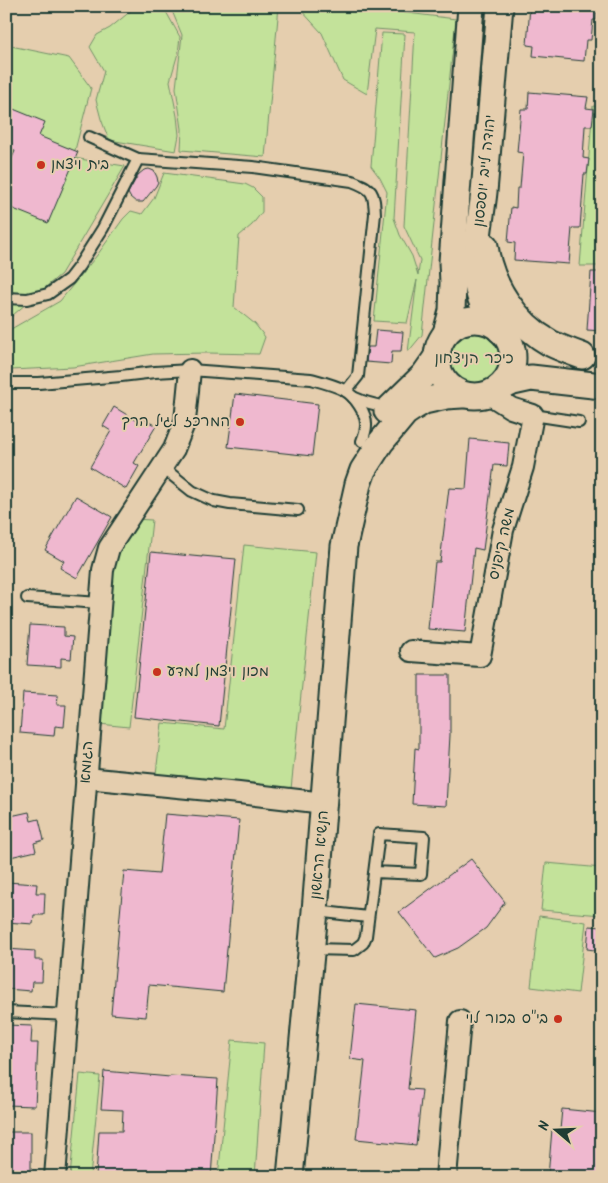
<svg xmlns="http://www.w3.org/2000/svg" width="608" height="1183" font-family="Kalam,'Playpen Sans Hebrew',sans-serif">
  <rect width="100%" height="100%" fill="#e5ceae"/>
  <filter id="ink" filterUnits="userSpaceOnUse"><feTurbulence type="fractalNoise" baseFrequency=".02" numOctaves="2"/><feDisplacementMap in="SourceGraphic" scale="10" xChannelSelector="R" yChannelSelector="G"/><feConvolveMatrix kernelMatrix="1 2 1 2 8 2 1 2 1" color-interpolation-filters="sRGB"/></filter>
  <g filter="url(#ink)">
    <g fill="#c3e29a" stroke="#719067">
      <polygon points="142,6 160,6 164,8 180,37 178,53 170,81 177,116 179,135 176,151 109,140 101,119 96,100 104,71 90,47 97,35 110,28 132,10"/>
      <polygon points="170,6 279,6 265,157 181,150 182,129 176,88 182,35"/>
      <polygon points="301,6 350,6 456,19 422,335 408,352 417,280 407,323 374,321 387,192 380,178 371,166 382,33 405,34 394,218 400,235 412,256 418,275 420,260 404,226 415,32 375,29 367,94 343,80 322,33 300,9"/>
      <polygon points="6,45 69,58 91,88 73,158 125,166 61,274 6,321"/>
      <polygon points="593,106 602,107 602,266 580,266"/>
      <path d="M164,173L245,184L253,188L262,197V212L252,225L239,236L234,307L255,324L265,337L259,354L207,353L153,354L73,367L11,370C4,355 6,344 11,329L60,301L98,254L123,219L131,211L142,214L154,198Z"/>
      <circle cx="474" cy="359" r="30"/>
      <polygon points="133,519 152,520 129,727 89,723 108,558"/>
      <polygon points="244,545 316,552 291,789 156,774 162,723 224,729"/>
      <polygon points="546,863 602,868 602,915 541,910"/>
      <polygon points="539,916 586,922 578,993 531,987"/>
      <polygon points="232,1040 264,1043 255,1177 218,1177"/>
      <polygon points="80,1074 100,1076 90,1177 70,1177"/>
    </g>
    <g fill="#efb8cf" stroke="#1f3d34">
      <polygon points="530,6 597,6 596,20 593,20 591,40 586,40 584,61 533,56 534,46 527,45"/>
      <polygon points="529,92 588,97 586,108 594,109 592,126 585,126 583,158 589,159 587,174 584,174 580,228 572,228 569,264 514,260 515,243 508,242 511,207 516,208 517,188 520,188 523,153 517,152 521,109 528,109"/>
      <polygon points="6,106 45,122 39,136 78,152 48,223 6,206 6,172 15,151 6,148"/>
      <polygon points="149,169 154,171 157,177 158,182 156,186 143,202 136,202 130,197 128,193 138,175 144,170"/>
      <polygon points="591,272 602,272 602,331 587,330"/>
      <polygon points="376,330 403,332 401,351 392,351 391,364 366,362 368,347 374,347"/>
      <polygon points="235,394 318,404 312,456 228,447"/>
      <polygon points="114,407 139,422 142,418 156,426 134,463 139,466 126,489 90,467 111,431 103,426"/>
      <polygon points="470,439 509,443 507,466 494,465 483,550 474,548 465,632 428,629 435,562 440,562 449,488 466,489"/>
      <polygon points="76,496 112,517 77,578 60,568 64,561 45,550"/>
      <polygon points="151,552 202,557 202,556 236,559 219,726 134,717"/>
      <polygon points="30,625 64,627 64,636 73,637 71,659 61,658 61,667 27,665"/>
      <polygon points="419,675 450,675 450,735 446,806 412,804 415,748 419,749"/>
      <polygon points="23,693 58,695 57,705 66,705 64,727 55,726 54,736 20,733"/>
      <polygon points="29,812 31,821 39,819 44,840 34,843 36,851 6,858 6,817"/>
      <polygon points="165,814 239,820 223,992 149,985 146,1017 111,1014 124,871 159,874"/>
      <polygon points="471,859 505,902 486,928 458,948 435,958 399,912"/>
      <polygon points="6,882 37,884 36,893 45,893 44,915 34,915 33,924 6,922"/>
      <polygon points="589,926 602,927 602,951 587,949"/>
      <polygon points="6,949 35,951 35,960 43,960 42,982 32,982 31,991 6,989"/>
      <polygon points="356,1004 416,1010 408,1089 422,1090 416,1145 356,1139 365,1061 350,1059"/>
      <polygon points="6,1025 32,1026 31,1043 38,1043 35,1106 6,1105"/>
      <polygon points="104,1071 170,1077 170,1076 218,1079 211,1177 96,1177 99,1131 122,1131 123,1110 101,1109"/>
      <polygon points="562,1109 602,1113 602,1177 548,1177 552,1129 560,1130"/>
      <rect x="6" y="1132" width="25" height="45"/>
    </g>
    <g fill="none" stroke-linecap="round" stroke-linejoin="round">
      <g stroke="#1f3d34" stroke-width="14">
        <g id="service">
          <polyline points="89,137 138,159"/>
          <path d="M6,298L27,299L48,294L69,279L79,266L103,228L138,159L253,167L352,181C373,189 374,192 375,214L358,376L346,391"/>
          <path d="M6,383H39L121,376L155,372L190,370L311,379C322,382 334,385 344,390C355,396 367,414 366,426C366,431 364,436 362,441"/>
          <path d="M353,397C364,402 375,405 387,407L389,406"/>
          <polyline points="533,415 579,422"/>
          <polyline points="162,467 192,491 214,501 230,504 298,510"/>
          <polyline points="27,598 100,603"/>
          <polyline points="315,911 368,917"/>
          <polyline points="312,949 354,950 363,943 366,936 379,834 424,837 421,874 374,872"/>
          <polyline points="6,1012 68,1015"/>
        </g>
      </g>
      <g stroke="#1f3d34" stroke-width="24">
        <g id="minor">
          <polyline points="411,651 480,656 503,530 523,467 533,415 511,408 489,394"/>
          <polyline points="86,778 239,793 324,803"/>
          <polyline points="55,1177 103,570 109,548 174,449 185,421 190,370"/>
          <polyline points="446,1177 460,1021"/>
        </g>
      </g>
      <g stroke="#1f3d34" stroke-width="29">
        <g id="tertiary">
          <path d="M500,6C495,68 489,130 484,192C481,221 473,254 477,283C479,302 489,316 500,330"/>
          <path d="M485,246C490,285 516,324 550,343C560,348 571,352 582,356"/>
          <circle cx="475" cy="358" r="38"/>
          <polyline points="446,333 452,311 453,283 452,262 455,221 471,6"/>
          <polyline points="496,390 513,382 531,378 602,386"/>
          <polyline points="387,411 424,375 436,358"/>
          <polyline points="290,1177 315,911 344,546 358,484 363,470 381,442 405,413 414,407 424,401 446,396 462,395"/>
        </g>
      </g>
      <use href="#service" stroke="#e5ceae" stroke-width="10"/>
      <use href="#minor" stroke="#e5ceae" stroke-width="20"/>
      <use href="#tertiary" stroke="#e5ceae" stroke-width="25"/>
    </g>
  </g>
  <g fill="#c8321e" stroke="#e5ceae" stroke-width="2">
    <circle cx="41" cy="165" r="5"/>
    <circle cx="240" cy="422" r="5"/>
    <circle cx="157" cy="672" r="5"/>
    <circle cx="558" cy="1019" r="5"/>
  </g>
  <g text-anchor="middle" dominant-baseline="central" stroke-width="4" stroke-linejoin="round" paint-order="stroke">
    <g font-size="15" fill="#1f3d34" stroke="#e5ceae" text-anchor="start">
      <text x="51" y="165">בית ויצמן</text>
      <text x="230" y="422" text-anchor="end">המרכז לגיל הרך</text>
      <text x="167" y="672">מכון ויצמן למדע</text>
      <text x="548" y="1019" text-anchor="end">בי"ס בכור לוי</text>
    </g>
    <g font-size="15" fill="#1f3d34" stroke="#e5ceae">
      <text transform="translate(485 171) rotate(-84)">יהודה לייב יוספסון</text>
      <text transform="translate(502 544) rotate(-77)">משה קיפניס</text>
      <text transform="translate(87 762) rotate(-86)">הגומא</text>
      <text transform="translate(320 855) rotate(-85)">הנשיא הראשון</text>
    </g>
    <g font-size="15" fill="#274539" stroke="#e5ceae">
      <text x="474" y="359">כיכר הניצחון</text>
    </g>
  </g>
  <rect width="608" height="1183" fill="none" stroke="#e5ceae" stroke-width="25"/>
  <rect x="12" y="12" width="583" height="1158" fill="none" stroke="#1f3d34" stroke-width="2" filter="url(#ink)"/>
  <g transform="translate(556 1130) rotate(289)" stroke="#e5ceae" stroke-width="4" paint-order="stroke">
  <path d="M0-4L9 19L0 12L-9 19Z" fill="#1f3d34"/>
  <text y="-8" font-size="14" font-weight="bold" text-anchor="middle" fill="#1f3d34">N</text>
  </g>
</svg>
